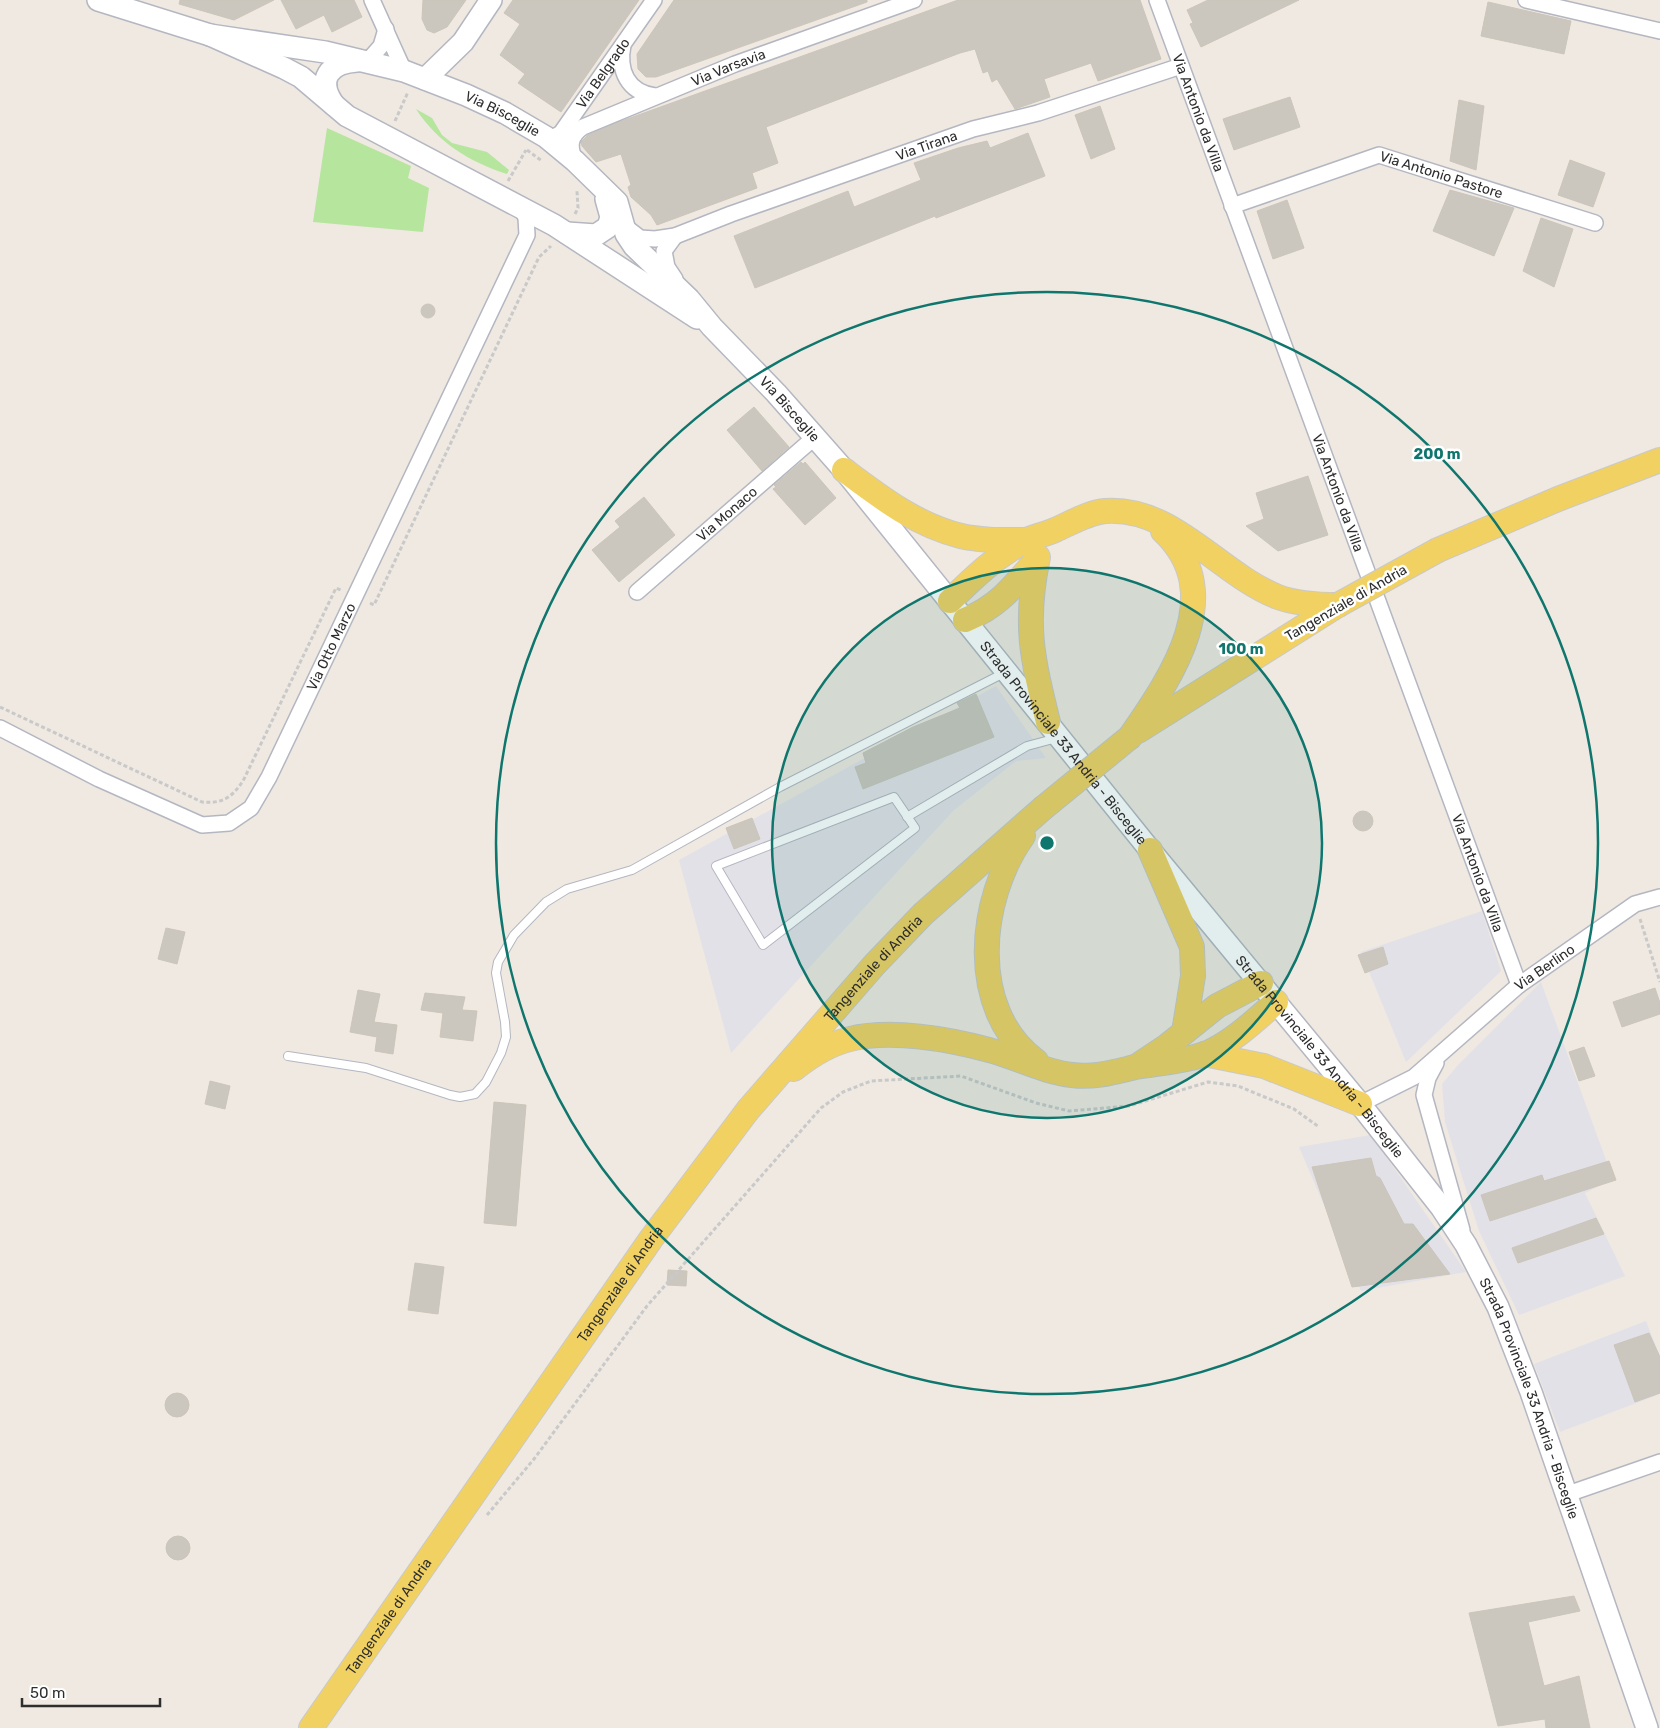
<svg xmlns="http://www.w3.org/2000/svg" width="1660" height="1728" font-family="Rubik,sans-serif">
  <rect width="100%" height="100%" fill="#efe9e1"/>
  <g fill="#e3e1e8">
    <polygon points="996,686 1046,758 1016,761 953,811 731,1053 679,860"/>
    <polygon points="1482,911 1501,971 1406,1062 1361,952"/>
    <polygon points="1541,982 1613,1179 1585,1193 1625,1276 1519,1315 1479,1231 1445,1122 1442,1084 1458,1065"/>
    <polygon points="1371,1135 1466,1272 1361,1291 1299,1147"/>
    <polygon points="1646,1321 1660,1357 1660,1394 1560,1432 1534,1364"/>
  </g>
  <g fill="#b6e59e">
    <path d="M416,109L432,118L442,135L452,143L487,152L509,170L507,174C470,162 438,143 416,109Z"/>
    <polygon points="327,128 411,166 408,178 429,188 423,232 313,222"/>
  </g>
  <g fill="#cbc7bf" stroke="#cbc5ba">
    <polygon points="180,0 274,0 234,20 179,4"/>
    <polygon points="281,0 354,0 362,17 332,32 324,15 296,29"/>
    <polygon points="423,0 466,0 447,27 434,33 427,30 422,19"/>
    <polygon points="513,0 639,0 561,112 518,83 525,74 500,55 520,24 504,13"/>
    <polygon points="674,0 867,0 867,2 656,77 646,77 638,69 637,54"/>
    <polygon points="958,0 1140,0 1161,59 1098,81 1091,63 1044,79 1050,97 1015,109 997,79 992,82 988,71 983,73 975,49 960,53 766,127 778,163 752,173 757,188 657,225 651,215 631,197 628,187 631,185 621,154 596,162 582,146 581,142 588,135 616,123"/>
    <polygon points="1208,0 1299,0 1201,47 1190,24 1193,23 1187,10"/>
    <polygon points="1488,2 1571,21 1564,54 1481,36"/>
    <polygon points="1290,97 1300,127 1234,150 1223,119"/>
    <polygon points="1459,100 1484,106 1476,170 1450,161"/>
    <polygon points="1100,106 1115,149 1091,159 1075,115"/>
    <polygon points="1028,133 1045,176 936,218 935,216 755,288 734,236 848,191 854,207 921,180 914,163 958,148 987,141 990,148"/>
    <polygon points="1570,160 1605,173 1593,207 1558,195"/>
    <polygon points="1450,190 1514,208 1494,256 1433,231"/>
    <polygon points="1287,200 1304,248 1273,259 1257,211"/>
    <polygon points="1541,218 1573,229 1554,287 1523,271"/>
    <circle cx="428" cy="311" r="7"/>
    <polygon points="754,407 789,447 762,471 727,430"/>
    <polygon points="801,462 803,464 805,462 836,498 805,525 773,489 776,487 774,485"/>
    <polygon points="1308,476 1328,535 1278,551 1246,526 1264,519 1256,493"/>
    <polygon points="644,497 675,535 619,582 592,550 620,527 615,521"/>
    <polygon points="976,694 994,737 863,789 855,767 866,763 863,753 913,727 960,708 957,703"/>
    <circle cx="1363" cy="821" r="10"/>
    <polygon points="752,818 760,839 734,849 726,828"/>
    <polygon points="166,928 185,932 177,964 158,959"/>
    <polygon points="1383,947 1388,964 1365,973 1358,955"/>
    <polygon points="1655,988 1660,1003 1660,1014 1622,1027 1613,1002"/>
    <polygon points="358,990 380,994 374,1022 397,1025 393,1054 375,1051 377,1037 350,1032"/>
    <polygon points="425,993 465,997 462,1010 477,1011 473,1041 440,1037 443,1013 421,1010"/>
    <polygon points="1584,1047 1595,1076 1579,1081 1569,1052"/>
    <polygon points="210,1081 230,1086 225,1109 205,1104"/>
    <polygon points="494,1102 526,1105 516,1226 484,1223"/>
    <polygon points="1371,1158 1376,1176 1380,1178 1404,1224 1413,1224 1450,1274 1352,1287 1312,1167"/>
    <polygon points="1609,1161 1616,1180 1490,1221 1481,1195 1542,1175 1544,1181"/>
    <polygon points="1596,1218 1604,1234 1518,1263 1512,1248"/>
    <polygon points="415,1263 444,1267 438,1314 408,1310"/>
    <polygon points="668,1270 687,1271 686,1286 667,1285"/>
    <polygon points="1649,1333 1660,1357 1660,1393 1635,1402 1614,1345"/>
    <circle cx="177" cy="1405" r="12"/>
    <circle cx="178" cy="1548" r="12"/>
    <polygon points="1574,1596 1580,1611 1528,1622 1544,1686 1579,1676 1590,1728 1546,1728 1545,1719 1498,1726 1469,1613"/>
  </g>
  <g fill="none" stroke-linecap="round" stroke-linejoin="round">
    <g stroke="#b4b7c1" stroke-width="10">
      <g id="lane">
        <polygon points="894,797 915,828 763,945 716,866"/>
        <polyline points="907,817 1027,746 1057,738"/>
        <polyline points="288,1056 366,1068 450,1095 460,1097 475,1094 486,1082 501,1053 506,1037 505,1022 496,973 498,962 514,935 546,902 567,889 632,870 780,787 1004,673"/>
      </g>
    </g>
    <g stroke="#b4b7c1" stroke-width="18">
      <g id="street">
        <polyline points="372,0 404,71"/>
        <path id="s1" d="M1157,0L1519,985"/>
        <polyline points="1526,0 1660,31"/>
        <path d="M623,45C618,70 627,92 655,96"/>
        <polyline points="367,62 381,46 386,29"/>
        <path id="s2" d="M546,137H554L561,133L654,0"/>
        <path id="s3" d="M575,161C569,146 569,137 583,127L735,64L914,0"/>
        <path id="s4" d="M1232,206L1379,155L1595,223"/>
        <path id="s5" d="M627,228L640,238L655,239L675,236L731,214L973,129L1038,113L1181,66"/>
        <polyline points="675,236 664,251 667,267 675,279"/>
        <path id="s6" d="M637,592L815,437"/>
        <path id="s7" d="M0,728L99,779L202,825L229,823L251,808L269,777L527,235L526,218L521,207"/>
        <polyline points="1436,1063 1428,1078 1424,1095 1462,1230"/>
        <path id="s8" d="M1360,1104L1414,1077L1519,985L1635,904L1660,897"/>
        <polyline points="1565,1495 1660,1462"/>
      </g>
    </g>
    <g stroke="#b4b7c1" stroke-width="24">
      <g id="secondary">
        <polyline points="98,0 210,35 284,68 301,77 347,116 554,225 697,318"/>
        <path id="s9" d="M210,35L325,52L404,71L466,95L505,113L546,137L575,161L617,202L626,234L634,246L689,299L712,327L776,393L844,470L1150,850L1360,1104L1441,1207L1466,1245L1498,1307L1531,1392L1647,1728"/>
        <polyline points="425,79 463,42 491,0"/>
        <path d="M334,105C316,79 329,63 357,61"/>
        <polyline points="567,233 596,235 608,227 611,217 606,199"/>
      </g>
    </g>
    <g stroke="#c9c9c9" stroke-width="26">
      <g id="primary">
        <path d="M844,470C880,497 916,525 961,536C983,541 1005,540 1027,540"/>
        <polyline points="1438,550 1558,499 1660,460"/>
        <path d="M1038,557C1024,624 1032,657 1048,722"/>
        <path d="M950,601C973,578 997,555 1027,540C1036,536 1046,534 1055,530C1071,523 1087,513 1105,511C1173,506 1219,574 1278,597C1297,604 1318,605 1338,605"/>
        <path d="M965,620C998,607 1015,585 1037,559"/>
        <polyline points="1138,731 1338,605"/>
        <path d="M1130,737C1170,679 1230,594 1163,531"/>
        <path d="M1023,836C978,899 967,1010 1036,1061"/>
        <polyline points="1150,850 1192,947 1193,976 1184,1032"/>
        <polyline points="1204,1054 1264,1066 1360,1104"/>
        <polyline points="1140,1064 1167,1046 1217,1006 1261,983"/>
        <path d="M794,1069C810,1056 830,1044 850,1039C891,1029 949,1039 989,1050C1016,1057 1044,1072 1072,1075C1094,1078 1114,1072 1135,1067C1158,1063 1180,1062 1202,1055C1228,1046 1256,1020 1276,1002"/>
        <path id="s10" d="M311,1728L651,1239L748,1110L875,964L923,914L1042,809"/>
      </g>
    </g>
    <g stroke="#c9c9c9" stroke-width="3" stroke-dasharray="4 2.5" stroke-linecap="butt">
      <polyline points="395,121 408,92"/>
      <polyline points="527,150 542,161"/>
      <polyline points="508,181 526,150"/>
      <polyline points="575,214 578,208 577,191"/>
      <polyline points="370,603 374,605 539,257 551,246"/>
      <path d="M0,707L202,802C223,804 233,797 244,779L336,588L341,590"/>
      <polyline points="1640,919 1660,982"/>
      <polyline points="487,1515 534,1459 647,1306 821,1108 843,1092 871,1081 961,1076 1036,1103 1069,1111 1129,1106 1208,1082 1238,1086 1294,1109 1319,1127"/>
    </g>
    <use href="#lane" stroke="#fff" stroke-width="8"/>
    <use href="#street" stroke="#fff" stroke-width="15"/>
    <use href="#secondary" stroke="#fff" stroke-width="21"/>
    <use href="#primary" stroke="#f2d163" stroke-width="24"/>
    <g stroke="#c9c9c9" stroke-width="26" stroke-linecap="butt">
      <g id="primary-bridge">
        <polyline points="1338,605 1438,550"/>
        <polyline points="1042,809 1130,737"/>
      </g>
    </g>
    <use href="#primary-bridge" stroke="#f2d163" stroke-width="24"/>
  </g>
  <circle cx="1047" cy="843" r="275" fill="#0f766e" fill-opacity=".12"/>
  <g fill="none" stroke="#0f766e" stroke-width="2.5">
    <circle cx="1047" cy="843" r="275"/>
    <circle cx="1047" cy="843" r="551"/>
  </g>
  <g text-anchor="middle" dominant-baseline="central" stroke-width="5" stroke-linejoin="round" paint-order="stroke">
    <g font-size="14" fill="#2e2e2e" stroke="#fff">
      <text stroke="none"><textPath href="#s3" startOffset="196">Via Varsavia</textPath></text>
      <text stroke="none"><textPath href="#s2" startOffset="89">Via Belgrado</textPath></text>
      <text stroke="none"><textPath href="#s1" startOffset="120">Via Antonio da Villa</textPath></text>
      <text stroke="none"><textPath href="#s9" startOffset="305">Via Bisceglie</textPath></text>
      <text stroke="none"><textPath href="#s5" startOffset="319">Via Tirana</textPath></text>
      <text stroke="none"><textPath href="#s4" startOffset="221">Via Antonio Pastore</textPath></text>
      <text stroke="none"><textPath href="#s9" startOffset="724">Via Bisceglie</textPath></text>
      <text stroke="none"><textPath href="#s1" startOffset="525">Via Antonio da Villa</textPath></text>
      <text stroke="none"><textPath href="#s6" startOffset="119">Via Monaco</textPath></text>
      <text transform="translate(1346 603) rotate(-30)">Tangenziale di Andria</text>
      <text stroke="none"><textPath href="#s7" startOffset="458">Via Otto Marzo</textPath></text>
      <text stroke="none"><textPath href="#s9" startOffset="1156">Strada Provinciale 33 Andria - Bisceglie</textPath></text>
      <text stroke="none"><textPath href="#s1" startOffset="930">Via Antonio da Villa</textPath></text>
      <text stroke="none"><textPath href="#s10" startOffset="946">Tangenziale di Andria</textPath></text>
      <text stroke="none"><textPath href="#s8" startOffset="231">Via Berlino</textPath></text>
      <text stroke="none"><textPath href="#s9" startOffset="1561">Strada Provinciale 33 Andria - Bisceglie</textPath></text>
      <text stroke="none"><textPath href="#s10" startOffset="541">Tangenziale di Andria</textPath></text>
      <text stroke="none"><textPath href="#s9" startOffset="1966">Strada Provinciale 33 Andria - Bisceglie</textPath></text>
      <text stroke="none"><textPath href="#s10" startOffset="136">Tangenziale di Andria</textPath></text>
    </g>
  </g>
  <circle cx="1047" cy="843" r="8" fill="#0f766e" stroke="#fff" stroke-width="2.5"/>
  <g font-size="15" text-anchor="middle" font-weight="bold" fill="#0f766e" stroke="#fff" stroke-width="5" stroke-linejoin="round" paint-order="stroke">
    <text x="1437" y="459">200 m</text>
    <text x="1241" y="654">100 m</text>
  </g>
  <path d="M22 1698v8h138v-8" fill="none" stroke="#2e2e2e" stroke-width="2.5"/>
  <text x="30" y="1698" font-size="15" fill="#2e2e2e" stroke="#ffffff" stroke-width="4" paint-order="stroke">50 m</text>
</svg>
